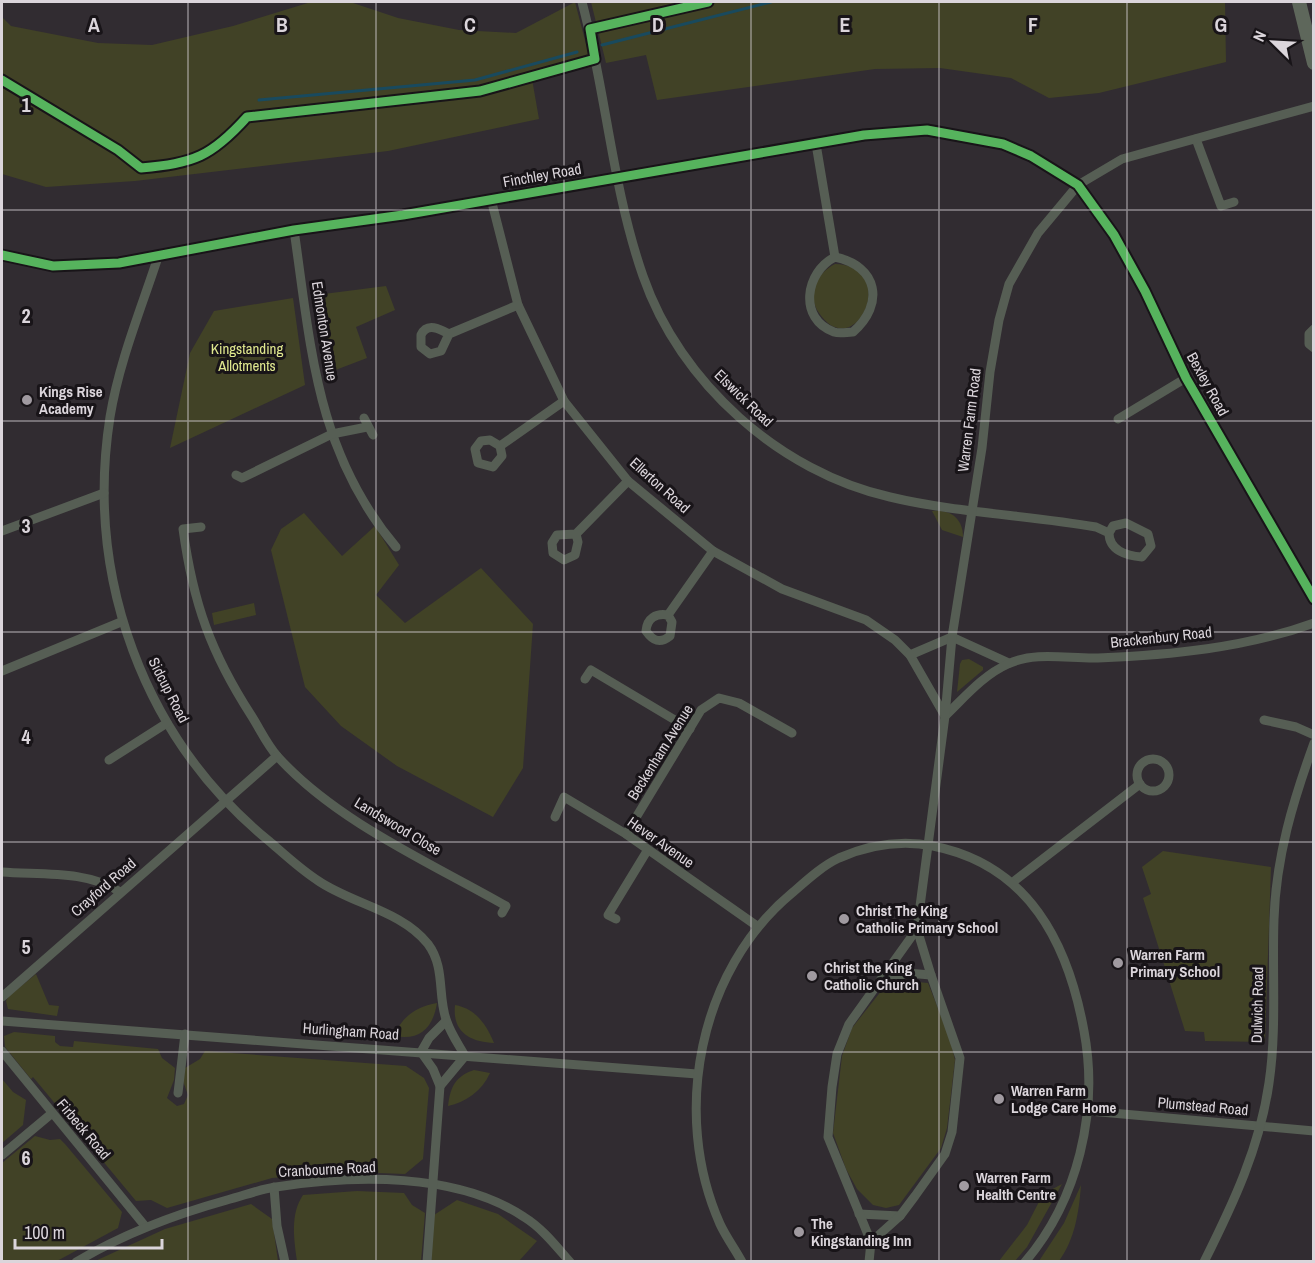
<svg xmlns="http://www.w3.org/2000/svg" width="1315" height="1263" font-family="'Archivo Narrow',sans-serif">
  <rect width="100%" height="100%" fill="#312c31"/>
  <g fill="#414226">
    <polygon points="311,2 350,2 398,18 459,30 516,33 575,2 592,67 532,79 539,119 388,151 135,181 46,187 2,174 2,17 11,26 98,43 152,45 233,26"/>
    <polygon points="591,2 1225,2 1226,62 1099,93 1049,98 1011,78 940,68 875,69 657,100 646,55 606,63"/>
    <path d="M835,264C902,266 855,366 819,313C806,294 817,273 835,264Z"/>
    <polygon points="386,286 395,310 356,327 367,358 325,374 316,295"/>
    <polygon points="293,298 305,385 170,448 190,353 214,311"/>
    <path d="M932,511C950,509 963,518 963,537L942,530Z"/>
    <polygon points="304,513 342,556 375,526 399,565 376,595 405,623 481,568 533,624 523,768 493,817 397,766 341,726 305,687 271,550 281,529"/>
    <polygon points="254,603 256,615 214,625 212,613"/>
    <polygon points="969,659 983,667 983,670 957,692 960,664 962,660"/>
    <polygon points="1163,851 1271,867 1265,1042 1205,1041 1204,1032 1185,1031 1143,898 1151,894 1142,867"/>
    <polygon points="36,974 49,1005 59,1006 57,1016 8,1009 6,1001 9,996"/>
    <polygon points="906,981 928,983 950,1039 955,1060 947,1128 941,1148 899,1205 886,1208 873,1205 857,1189 846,1169 833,1133 842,1056 852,1028 882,990"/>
    <path d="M437,1003C433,1028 420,1041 394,1036C402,1017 415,1007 437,1003Z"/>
    <path d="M455,1005C476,1009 486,1024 494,1043C470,1042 452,1032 455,1005Z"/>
    <polygon points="14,1032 55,1036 55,1042 60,1046 73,1047 74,1041 158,1049 162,1058 175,1068 174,1080 167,1098 177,1106 184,1104 188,1095 183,1081 185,1068 200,1059 205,1051 406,1066 424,1078 429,1088 423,1159 405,1174 351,1172 272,1178 167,1208 151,1200 136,1201 33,1077 31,1079 5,1047 4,1036"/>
    <path d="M474,1070L490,1073C482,1091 466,1102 448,1106C450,1088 455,1076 474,1070Z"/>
    <polygon points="2,1079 13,1092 26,1100 23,1125 2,1143"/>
    <polygon points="35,1136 50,1140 60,1139 65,1144 122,1212 118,1228 57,1261 2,1261 2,1163"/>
    <polygon points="1062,1184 1027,1247 1015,1261 999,1261 1027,1225 1043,1194"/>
    <path d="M1081,1185C1079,1212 1075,1239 1059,1261H1039L1064,1223Z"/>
    <path d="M357,1191L404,1193L412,1205L425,1213L421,1261H297C294,1239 290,1214 303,1195Z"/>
    <polygon points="457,1200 498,1214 537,1241 519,1261 431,1262 434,1215"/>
    <polygon points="251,1204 272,1219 278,1261 93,1262 165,1229"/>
  </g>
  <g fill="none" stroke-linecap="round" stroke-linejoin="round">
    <g stroke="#194a5e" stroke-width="3">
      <polyline points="602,45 771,2"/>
      <polyline points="259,100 475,80 577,52"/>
    </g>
    <g stroke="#565e54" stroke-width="9">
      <path d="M582,2C606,92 612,187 643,276C680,383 780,472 890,497C957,513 1028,515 1096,527L1109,533C1109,550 1126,556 1142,557L1151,546L1148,534L1126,523L1113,526L1109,533"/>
      <polyline points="1196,139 1221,206 1234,202"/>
      <path d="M816,144L835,257C805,272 798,319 834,332C840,334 847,332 853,332C885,304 878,266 835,257"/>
      <polyline points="491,199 518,305 564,401 628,481 713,551 782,589 866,620 895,640 910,655 945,716"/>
      <path d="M294,230C311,347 316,452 396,547"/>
      <polyline points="2,255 53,266 119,263 294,230 403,215 864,135 927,130 1003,144 1031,156 1078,185 1114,235 1145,291 1186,378 1314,599"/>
      <path d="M158,257C141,309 119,362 110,417C85,577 143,738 269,841C284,854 300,869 317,880C351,904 401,910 428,944C446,968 437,997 447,1022C451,1034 459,1045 465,1056L440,1086"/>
      <polyline points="1314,329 1309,334 1309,344 1314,348"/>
      <path d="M449,334C440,329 427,322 421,335V347L430,354L441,351L449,334L518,305"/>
      <polyline points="364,418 373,435"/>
      <polyline points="1118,419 1186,378"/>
      <polyline points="500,446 490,440 481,441 475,449 478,463 493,467 502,456 500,446 564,401"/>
      <polyline points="236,475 242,478 332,434 367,427"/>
      <path d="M201,527L183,529C193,603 211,653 251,715C260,729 267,745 278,757C337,822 431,863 506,906L502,913"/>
      <polyline points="2,531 104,493"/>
      <polyline points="576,534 557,535 552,543 553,553 564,560 575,555 578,542 576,534 628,481"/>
      <path d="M668,615L672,622L670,636C660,644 653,641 646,631C647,618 656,613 668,615L713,551"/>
      <polyline points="952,637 1009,663"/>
      <polyline points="910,655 952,637"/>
      <polyline points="2,671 121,622"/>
      <polyline points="585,679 591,670 690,729"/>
      <path d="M945,716C964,698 983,675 1008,664C1035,651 1069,659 1098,658C1170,655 1245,648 1314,623"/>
      <polyline points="1264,720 1296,727 1314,735"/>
      <circle cx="1153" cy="775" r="16"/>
      <polyline points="109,760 167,723"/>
      <polyline points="555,817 564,797 626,834 757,926"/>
      <polyline points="626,834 701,710 719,698 739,703 792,733"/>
      <path d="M2,872C39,875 88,870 120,892"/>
      <polyline points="1013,882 1140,784"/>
      <polyline points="616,919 608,915 647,851"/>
      <polyline points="883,981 907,973 931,975"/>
      <polyline points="2,997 277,756"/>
      <polyline points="2,1021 697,1074"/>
      <polyline points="2,1051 145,1226"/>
      <polyline points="178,1093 185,1034"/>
      <polyline points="1089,1111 1314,1131"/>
      <polyline points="2,1155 51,1114"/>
      <polyline points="274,1187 277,1226 285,1262"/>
      <polyline points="859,1214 900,1216"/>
      <polyline points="871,1242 900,1216 915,1196 945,1154 952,1132 960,1058 931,975 917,929 945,716 952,637 982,448 990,372 999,320 1009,284 1038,233 1078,185 1122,159 1314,106"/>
      <path d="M76,1262C125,1233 173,1215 227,1200C243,1196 260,1189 276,1187C353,1175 457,1172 524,1217C542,1228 556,1246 570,1262"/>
      <polyline points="427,1262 440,1086 433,1069 421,1052 429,1038 446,1021"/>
      <path d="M742,1262C735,1249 726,1237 720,1224C671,1114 699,970 792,893C807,880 822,866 839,858C869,845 902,840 933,846C1029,865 1068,943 1084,1031C1099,1111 1078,1200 1025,1262"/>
      <polyline points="869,1262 871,1242 828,1137 832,1087 837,1054 849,1024 917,929"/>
      <path d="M1204,1262C1233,1204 1260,1147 1269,1083C1277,1029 1272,974 1274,919C1276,857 1293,801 1314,743"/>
    </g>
    <polyline stroke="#5e675b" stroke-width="14" points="1299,2 1314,63"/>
    <g stroke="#181418" stroke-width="13">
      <g id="cycleway">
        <path d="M2,80L118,150L141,168C194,163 211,157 247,117L480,91L595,59L590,29L708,2"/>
        <polyline points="2,255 53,266 119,263 294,230 403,215 864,135 927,130 1003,144 1031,156 1078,185 1114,235 1145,291 1186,378 1314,599"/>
      </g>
    </g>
    <use href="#cycleway" stroke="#56b35d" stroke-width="9"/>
  </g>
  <path fill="none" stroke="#dbd5db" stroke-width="1.5" stroke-opacity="0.55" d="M188,2V1262M376,2V1262M564,2V1262M751,2V1262M939,2V1262M1127,2V1262M2,210H1314M2,421H1314M2,632H1314M2,842H1314M2,1052H1314"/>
  <g fill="#a09aa0" stroke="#181418" stroke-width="2">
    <circle cx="27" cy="400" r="6"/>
    <circle cx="844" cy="919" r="6"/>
    <circle cx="1118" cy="963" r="6"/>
    <circle cx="812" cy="976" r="6"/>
    <circle cx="999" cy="1099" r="6"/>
    <circle cx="964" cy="1186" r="6"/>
    <circle cx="799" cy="1232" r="6"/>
  </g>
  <g text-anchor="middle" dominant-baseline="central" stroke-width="6" stroke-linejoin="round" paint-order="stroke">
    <g font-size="15" fill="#dbd5db" stroke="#181418">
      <text transform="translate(542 175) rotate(-10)">Finchley Road</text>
      <text transform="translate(325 331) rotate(81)">Edmonton Avenue</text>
      <text transform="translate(1208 384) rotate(61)">Bexley Road</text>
      <text transform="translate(744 398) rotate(44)">Elswick Road</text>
      <text transform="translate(969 420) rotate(-83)">Warren Farm Road</text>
      <text transform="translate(660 485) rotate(42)">Ellerton Road</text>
      <text transform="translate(1161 637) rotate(-6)">Brackenbury Road</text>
      <text transform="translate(169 690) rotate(63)">Sidcup Road</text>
      <text transform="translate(660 752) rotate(-58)">Beckenham Avenue</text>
      <text transform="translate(398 826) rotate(31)">Landswood Close</text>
      <text transform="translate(661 842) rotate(35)">Hever Avenue</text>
      <text transform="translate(103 887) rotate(-41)">Crayford Road</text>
      <text transform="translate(1257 1005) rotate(-89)">Dulwich Road</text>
      <text transform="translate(351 1031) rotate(4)">Hurlingham Road</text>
      <text transform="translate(1203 1106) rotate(5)">Plumstead Road</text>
      <text transform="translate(84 1129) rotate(50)">Firbeck Road</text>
      <text transform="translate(327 1169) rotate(-3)">Cranbourne Road</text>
    </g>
    <g font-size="15" fill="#dfe78e" stroke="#181418">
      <text x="247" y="348">Kingstanding<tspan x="247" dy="17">Allotments</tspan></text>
    </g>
    <g font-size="15" font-weight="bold" fill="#dbd5db" stroke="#181418" text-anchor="start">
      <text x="39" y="391">Kings Rise<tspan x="39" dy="17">Academy</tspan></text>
      <text x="856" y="910">Christ The King<tspan x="856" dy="17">Catholic Primary School</tspan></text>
      <text x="1130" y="954">Warren Farm<tspan x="1130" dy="17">Primary School</tspan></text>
      <text x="824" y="967">Christ the King<tspan x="824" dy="17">Catholic Church</tspan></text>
      <text x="1011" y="1090">Warren Farm<tspan x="1011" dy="17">Lodge Care Home</tspan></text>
      <text x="976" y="1177">Warren Farm<tspan x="976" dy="17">Health Centre</tspan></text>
      <text x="811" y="1223">The<tspan x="811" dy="17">Kingstanding Inn</tspan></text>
    </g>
  </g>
  <g font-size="20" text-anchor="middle" font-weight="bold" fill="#dbd5db" stroke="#181418" stroke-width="6" stroke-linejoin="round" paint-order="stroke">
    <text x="94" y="32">A</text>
    <text x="282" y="32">B</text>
    <text x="470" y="32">C</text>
    <text x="658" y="32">D</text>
    <text x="845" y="32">E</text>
    <text x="1033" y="32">F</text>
    <text x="1221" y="32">G</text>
    <text x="26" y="112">1</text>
    <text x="26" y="323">2</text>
    <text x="26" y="533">3</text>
    <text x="26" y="744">4</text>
    <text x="26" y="954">5</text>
    <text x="26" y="1165">6</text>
  </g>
  <rect width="1315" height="1263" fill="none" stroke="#dbd5db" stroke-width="6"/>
  <g transform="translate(1273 42) rotate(294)" stroke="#181418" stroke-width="4.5" paint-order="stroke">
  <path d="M0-4.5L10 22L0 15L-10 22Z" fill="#dbd5db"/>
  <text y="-9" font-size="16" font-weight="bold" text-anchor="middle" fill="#dbd5db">N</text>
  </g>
  <path d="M15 1239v9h147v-9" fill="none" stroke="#dbd5db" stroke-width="3"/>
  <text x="24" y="1239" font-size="18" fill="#dbd5db" stroke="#181418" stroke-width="4.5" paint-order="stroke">100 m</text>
</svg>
